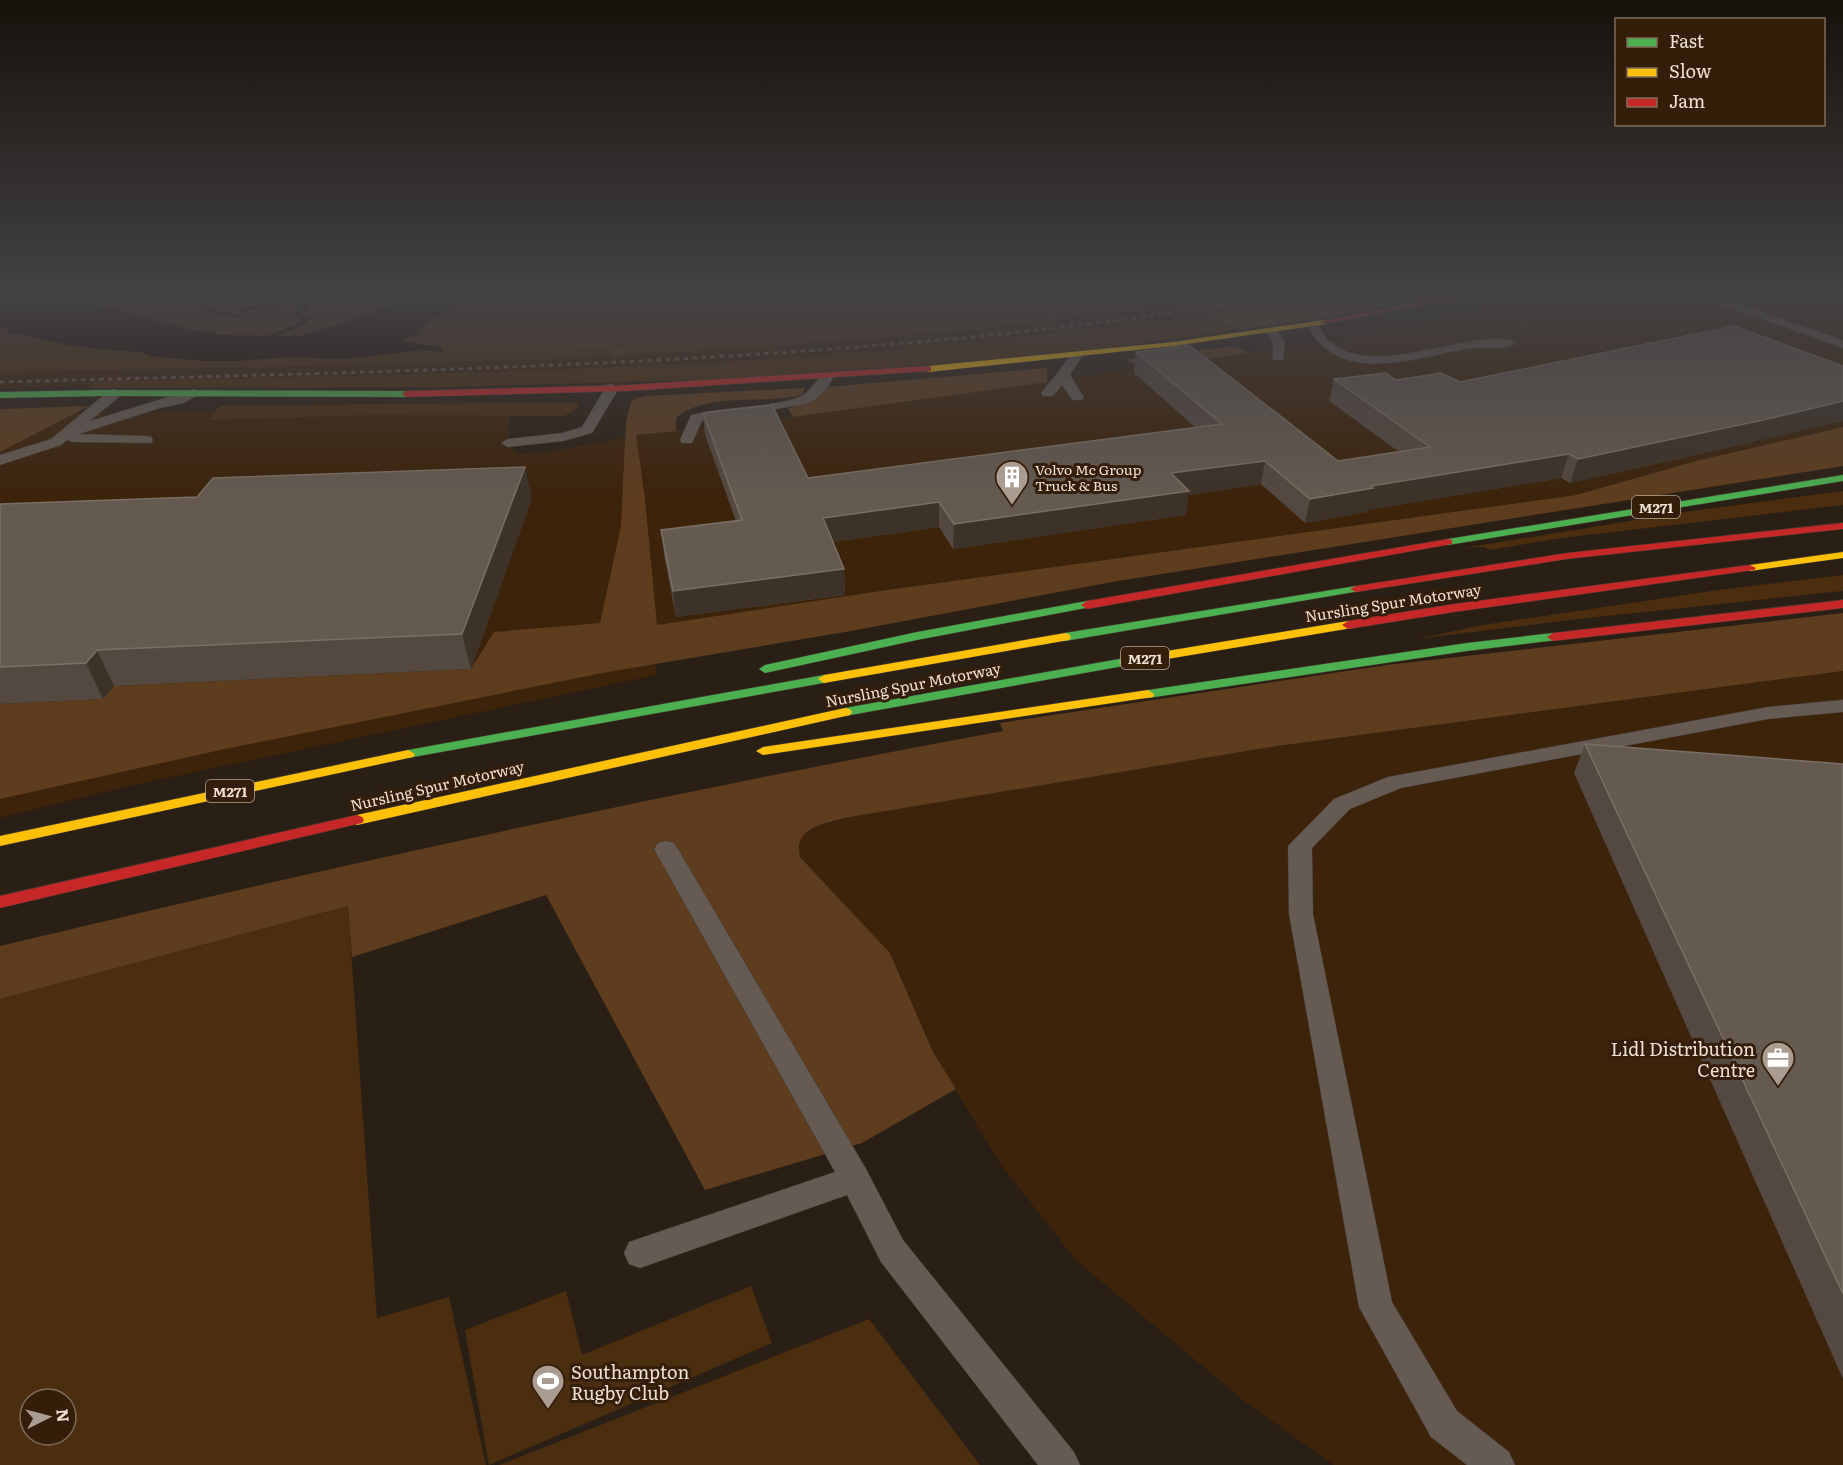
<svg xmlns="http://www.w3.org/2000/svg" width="1843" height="1465" font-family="Literata,serif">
  <rect width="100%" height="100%" fill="#2a1f14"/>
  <g fill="#3c230a">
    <polygon points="1255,293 1334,293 1209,314 987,342 870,352 612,368 0,389 0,372 615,356 863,340 1105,315"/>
    <polygon points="1554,293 1843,293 1843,427 1696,461 1576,495 880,591 657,625 656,675 129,786 0,818 0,414 511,408 508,445 517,454 550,452 636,435 793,417 1355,337"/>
    <polygon points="1843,671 1843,1465 1334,1465 1248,1404 1077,1261 1001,1165 933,1052 890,953 800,857 798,846 802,835 817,827 844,818 1277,746"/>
  </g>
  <g fill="#4b2d0f" fill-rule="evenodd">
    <path d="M0,293H1255C1044,326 832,345 619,356C413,366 206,367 0,372Z"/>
    <path d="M1209,314L1235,330L1050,356L704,380L447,387L87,388L94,382C352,376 611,372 868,352C982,343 1095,329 1209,314Z"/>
    <polygon points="577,402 579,406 565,416 370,415 208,420 220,406"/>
    <polygon points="1843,491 1843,505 1562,538 1489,550 1484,547 1464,548 1684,512"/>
    <polygon points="1843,575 1843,591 1578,619 1416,639 1483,625 1718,590"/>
    <path d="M348,906L377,1318L449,1297L486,1465H0V999ZM30,1399H66V1435H30Z"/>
    <polygon points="751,1286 772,1343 489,1465 465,1330 566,1291 582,1355"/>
    <polygon points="869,1319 980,1465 499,1465"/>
  </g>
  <g fill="#5e3d1e">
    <polygon points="1334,293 1456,293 1319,319 1235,330 1209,314"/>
    <polygon points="1227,347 1237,347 1247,353 1141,369 1126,359"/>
    <path d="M1047,368V382L793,417L788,408C805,404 816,402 827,387Z"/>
    <path d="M805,388L802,395C764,405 708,391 676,418V431L636,435L645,499L657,625L880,591L1576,495L1696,461L1843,427V466L1112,582L851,631L608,672L225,749L0,799V704L103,699L114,686L471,669L494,632L600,623L621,526L626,422L631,402L636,398L646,396Z"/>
    <polygon points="89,406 0,452 0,409"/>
    <path d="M1843,613V671L1277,746L844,818C822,825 793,828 800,857L890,953L933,1052L956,1089L862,1143L705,1190L546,895L352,957L348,906L0,999V946C333,866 667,793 1003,731L1000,723L1387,665Z"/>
  </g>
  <path fill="#1b0a02" d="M0,293H67L101,306L191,330L205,332L219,331L216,332V335L300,336L374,312L413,293H479L435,317L416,332L419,334L403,339L406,342L442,347V352L422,350L346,359L287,357L237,361H203L150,356L141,352C117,350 93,349 69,345C49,342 28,332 9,334V331L0,326Z"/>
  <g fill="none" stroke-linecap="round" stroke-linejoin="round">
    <g fill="#1b0a02" fill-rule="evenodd">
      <polygon points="216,293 224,293 198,306 193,305"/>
      <polygon points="343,293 356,293 309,303 306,310 300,314 309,319 305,324 270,339 268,338 268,336 301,322 302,320 291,314 299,309 288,303 275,308 251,310 236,318 204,312 207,308 210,310 235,314 247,307 274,304 287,299 295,301 302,305 304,301"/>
      <polygon points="880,293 901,293 851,300 848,298"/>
    </g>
    <g stroke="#433931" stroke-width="1">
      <g id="lane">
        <polygon points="1745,293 1764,293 1735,303 1843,340 1843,348 1717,303"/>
        <path d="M1313,321L1317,322C1321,328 1323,334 1327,339C1365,378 1447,339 1494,339C1502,339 1511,338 1516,343C1507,351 1484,346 1471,348C1417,357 1339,388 1307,325Z"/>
        <polygon points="1271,327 1275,328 1285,342 1283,360 1273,360 1273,342 1265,331"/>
        <path d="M1076,352L1082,356L1070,375L1084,397L1082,400H1072L1062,385L1053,396H1043L1041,393C1052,379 1062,369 1071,353Z"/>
        <path d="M826,374L833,378C827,390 819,398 807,404L702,421L692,443H682L680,440L691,415C725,407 761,408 794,399C811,395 816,376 826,374Z"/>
        <polygon points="612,384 619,388 592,433 563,441 508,447 501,443 508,439 562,433 582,427 607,385"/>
        <polygon points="115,389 122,393 120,396 90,421 194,389 201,393 184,403 160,408 79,434 146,436 151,437 153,440 151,443 73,442 67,440 61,445 0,465 0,455 51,439 110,390"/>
        <polygon points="1843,700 1843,712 1768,719 1401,788 1350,809 1312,848 1313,914 1392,1302 1457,1411 1509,1452 1515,1465 1467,1465 1431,1437 1359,1307 1289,914 1288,846 1334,799 1388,777 1768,707"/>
        <polygon points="666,841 674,843 678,849 866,1169 903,1240 1074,1452 1080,1465 1038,1465 881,1262 847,1195 640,1268 629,1264 624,1253 629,1242 835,1172 654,849 658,843"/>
      </g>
    </g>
    <g stroke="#433931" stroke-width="1">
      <g id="fast">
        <polygon points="102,390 406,391 410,394 406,397 102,396 0,398 0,392"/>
        <polygon points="1843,475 1843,481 1448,545 1443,542 1448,539"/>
        <polygon points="1356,586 1360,587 1360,591 1065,641 1059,637 1065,633"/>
        <polygon points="1087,601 1093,605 1091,607 917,640 765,673 759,669 765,665 917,632"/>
        <polygon points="1553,633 1559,637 1557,640 1467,651 1148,698 1142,694 1148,690 1467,643"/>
        <polygon points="1125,658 1131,662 1129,665 845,716 838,712 845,708"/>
        <polygon points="824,675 829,676 830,679 829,682 408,758 401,754 408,750"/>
      </g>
    </g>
    <g stroke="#433931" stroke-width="1">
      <g id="slow">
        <polygon points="1324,320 1328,322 1327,324 1173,346 928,372 924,369 928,366 1173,342"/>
        <polygon points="1843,552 1843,558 1750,571 1744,568 1750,565"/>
        <polygon points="1348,621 1352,622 1354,625 1352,628 1125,666 1119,662 1125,658"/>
        <polygon points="1065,633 1069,634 1071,637 1069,640 824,683 818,679 824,675"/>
        <polygon points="1148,690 1154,694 1153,697 763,755 756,751 763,747"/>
        <polygon points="845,708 850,709 852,712 850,715 357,825 350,820 357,815"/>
        <polygon points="408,750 415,754 413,757 0,846 0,836"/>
      </g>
    </g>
    <g stroke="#433931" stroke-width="1">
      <g id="jam">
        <polygon points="1464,293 1480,293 1324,324 1320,322"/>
        <polygon points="928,366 931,367 931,371 627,391 406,397 402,394 406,391 627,385"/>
        <polygon points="1843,523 1843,529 1567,559 1356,592 1350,589 1356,586 1567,553"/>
        <polygon points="1448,539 1452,540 1452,544 1087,609 1081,605 1087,601"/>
        <polygon points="1750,565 1756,568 1754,570 1454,612 1348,629 1342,625 1348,621 1454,604"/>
        <polygon points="1843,600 1843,608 1553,641 1547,637 1553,633"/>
        <polygon points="357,815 362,817 364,820 362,823 0,908 0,896"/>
      </g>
    </g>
    <g stroke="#645b53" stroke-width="2" stroke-dasharray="1 3" stroke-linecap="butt">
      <polyline points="1503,295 1514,293"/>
      <polyline points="715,296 753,293"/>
      <polyline points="448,350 603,345 614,346 617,353 717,293"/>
      <polyline points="613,362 617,353 626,351 945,329 1141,304 1187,293"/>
    </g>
    <use href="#lane" fill="#655b53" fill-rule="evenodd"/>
    <use href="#fast" fill="#4caf50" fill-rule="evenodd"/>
    <use href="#slow" fill="#ffc107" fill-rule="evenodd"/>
    <use href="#jam" fill="#c62828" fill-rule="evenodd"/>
    <path stroke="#655b55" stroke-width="3" stroke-dasharray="4.5 4.5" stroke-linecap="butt" d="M0,382C328,373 656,368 982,336C1091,325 1200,309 1309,293"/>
  </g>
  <g fill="#544940">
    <polygon points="1136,352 1338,461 1398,451 1329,401 1334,379 1460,382 1753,442 1570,483 1561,478 1368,510 1367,512 1305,523 1261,484 1188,495 1186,515 953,549 939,527 832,542 844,569 845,595 676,617 664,555 661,530 736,521 705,435 703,413 808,478 1196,428 1134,373"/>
    <polygon points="197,497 532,498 471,669 114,686 103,699 0,704 0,504"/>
    <polygon points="1585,744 1843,764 1843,1379 1574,773"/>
  </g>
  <g fill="#3c3228">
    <polygon points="1843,401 1843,421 1753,442 1570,483 1578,459"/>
    <polygon points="1569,454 1561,478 1368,510 1367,512 1305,523 1310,499 1371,486"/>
    <polygon points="1265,461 1261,484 1188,495 1186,515 953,549 954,524 1171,473"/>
    <polygon points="525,467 532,498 471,669 462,634"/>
    <polygon points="939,502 939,527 824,543 823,518"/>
    <polygon points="844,569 845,595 676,617 673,591"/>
    <polygon points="97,650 114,686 103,699 86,663"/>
  </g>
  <g fill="#645a50" stroke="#7a6f64" stroke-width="1.5">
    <polygon points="1734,326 1843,366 1843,401 1763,420 1578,459 1569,454 1371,486 1373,488 1310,499 1265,461 1171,473 1189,491 954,524 939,502 823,518 844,569 673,591 661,530 742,520 703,413 772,405 808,478 1222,424 1136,352 1189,345 1338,461 1430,447 1334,379 1386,373 1396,380 1441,373 1460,382"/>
    <polygon points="525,467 462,634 97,650 86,663 0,667 0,504 197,497 213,478"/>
    <polygon points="1585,744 1843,764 1843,1294"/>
  </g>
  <linearGradient id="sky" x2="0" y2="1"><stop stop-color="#17110b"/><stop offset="0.59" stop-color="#444245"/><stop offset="1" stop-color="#444245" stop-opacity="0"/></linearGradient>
  <rect width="1843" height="498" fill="url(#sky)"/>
  <defs>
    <g id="building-pin" transform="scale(1.725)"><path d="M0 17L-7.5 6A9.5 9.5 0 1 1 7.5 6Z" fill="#aa9c90" stroke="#341e0a"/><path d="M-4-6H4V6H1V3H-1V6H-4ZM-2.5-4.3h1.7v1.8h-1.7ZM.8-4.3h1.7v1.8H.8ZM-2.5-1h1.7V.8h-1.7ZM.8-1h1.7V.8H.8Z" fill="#fff"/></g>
    <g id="office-pin" transform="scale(1.725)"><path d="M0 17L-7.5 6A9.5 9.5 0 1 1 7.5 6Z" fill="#aa9c90" stroke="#341e0a"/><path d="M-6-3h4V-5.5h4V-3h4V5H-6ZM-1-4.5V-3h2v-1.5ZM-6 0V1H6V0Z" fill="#fff"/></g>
    <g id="stadium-pin" transform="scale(1.725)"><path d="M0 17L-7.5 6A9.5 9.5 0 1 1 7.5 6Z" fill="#aa9c90" stroke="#341e0a"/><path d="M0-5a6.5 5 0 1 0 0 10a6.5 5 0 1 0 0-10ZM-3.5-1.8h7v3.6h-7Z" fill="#fff"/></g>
  </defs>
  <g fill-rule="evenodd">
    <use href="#building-pin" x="1012" y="477"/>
    <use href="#office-pin" x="1778" y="1058"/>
    <use href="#stadium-pin" x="548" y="1381"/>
  </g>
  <g text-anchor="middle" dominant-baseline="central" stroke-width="6" stroke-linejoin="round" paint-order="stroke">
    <g font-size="14" fill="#efe0d3" stroke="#341e0a" text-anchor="start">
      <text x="1035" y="469">Volvo Mc Group<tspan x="1035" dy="16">Truck &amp; Bus</tspan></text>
    </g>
    <g fill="#341e0a" stroke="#b7a697" stroke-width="1.5">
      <rect x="1632" y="496" width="48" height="22" rx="4.5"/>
      <rect x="1121" y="647" width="48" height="22" rx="4.5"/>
      <rect x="206" y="780" width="48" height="22" rx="4.5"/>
    </g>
    <g font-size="14" font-weight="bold" fill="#efe0d3">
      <text x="1656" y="507">M271</text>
      <text x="1145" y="658">M271</text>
      <text x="230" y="791">M271</text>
    </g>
    <g font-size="15" fill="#efe0d3" stroke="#341e0a">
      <text transform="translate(1393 602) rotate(-9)">Nursling Spur Motorway</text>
      <text transform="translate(913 684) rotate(-11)">Nursling Spur Motorway</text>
      <text transform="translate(437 785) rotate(-13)">Nursling Spur Motorway</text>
    </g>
    <g font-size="18" fill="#efe0d3" stroke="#341e0a" text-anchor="end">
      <text x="1755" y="1048">Lidl Distribution<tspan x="1755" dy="21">Centre</tspan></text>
      <text x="571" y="1371" text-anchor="start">Southampton<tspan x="571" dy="21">Rugby Club</tspan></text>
    </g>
  </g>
  <rect x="1615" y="18" width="210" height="108" fill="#341e0a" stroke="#7f6c5a" stroke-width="1.5"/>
  <rect x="1627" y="38" width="30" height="9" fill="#4caf50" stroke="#7f6c5a" stroke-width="1.5"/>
  <text x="1669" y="48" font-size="18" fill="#efe0d3">Fast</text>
  <rect x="1627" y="68" width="30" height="9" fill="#ffc107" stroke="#7f6c5a" stroke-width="1.5"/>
  <text x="1669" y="78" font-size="18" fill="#efe0d3">Slow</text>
  <rect x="1627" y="98" width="30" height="9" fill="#c62828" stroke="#7f6c5a" stroke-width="1.5"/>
  <text x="1669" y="108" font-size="18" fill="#efe0d3">Jam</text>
  <g transform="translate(48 1417) rotate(84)"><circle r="28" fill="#341e0a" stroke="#7f6c5a" stroke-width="1.5"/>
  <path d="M0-4.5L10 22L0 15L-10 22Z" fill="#aa9c90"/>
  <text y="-9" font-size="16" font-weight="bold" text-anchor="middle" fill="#efe0d3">N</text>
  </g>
</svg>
